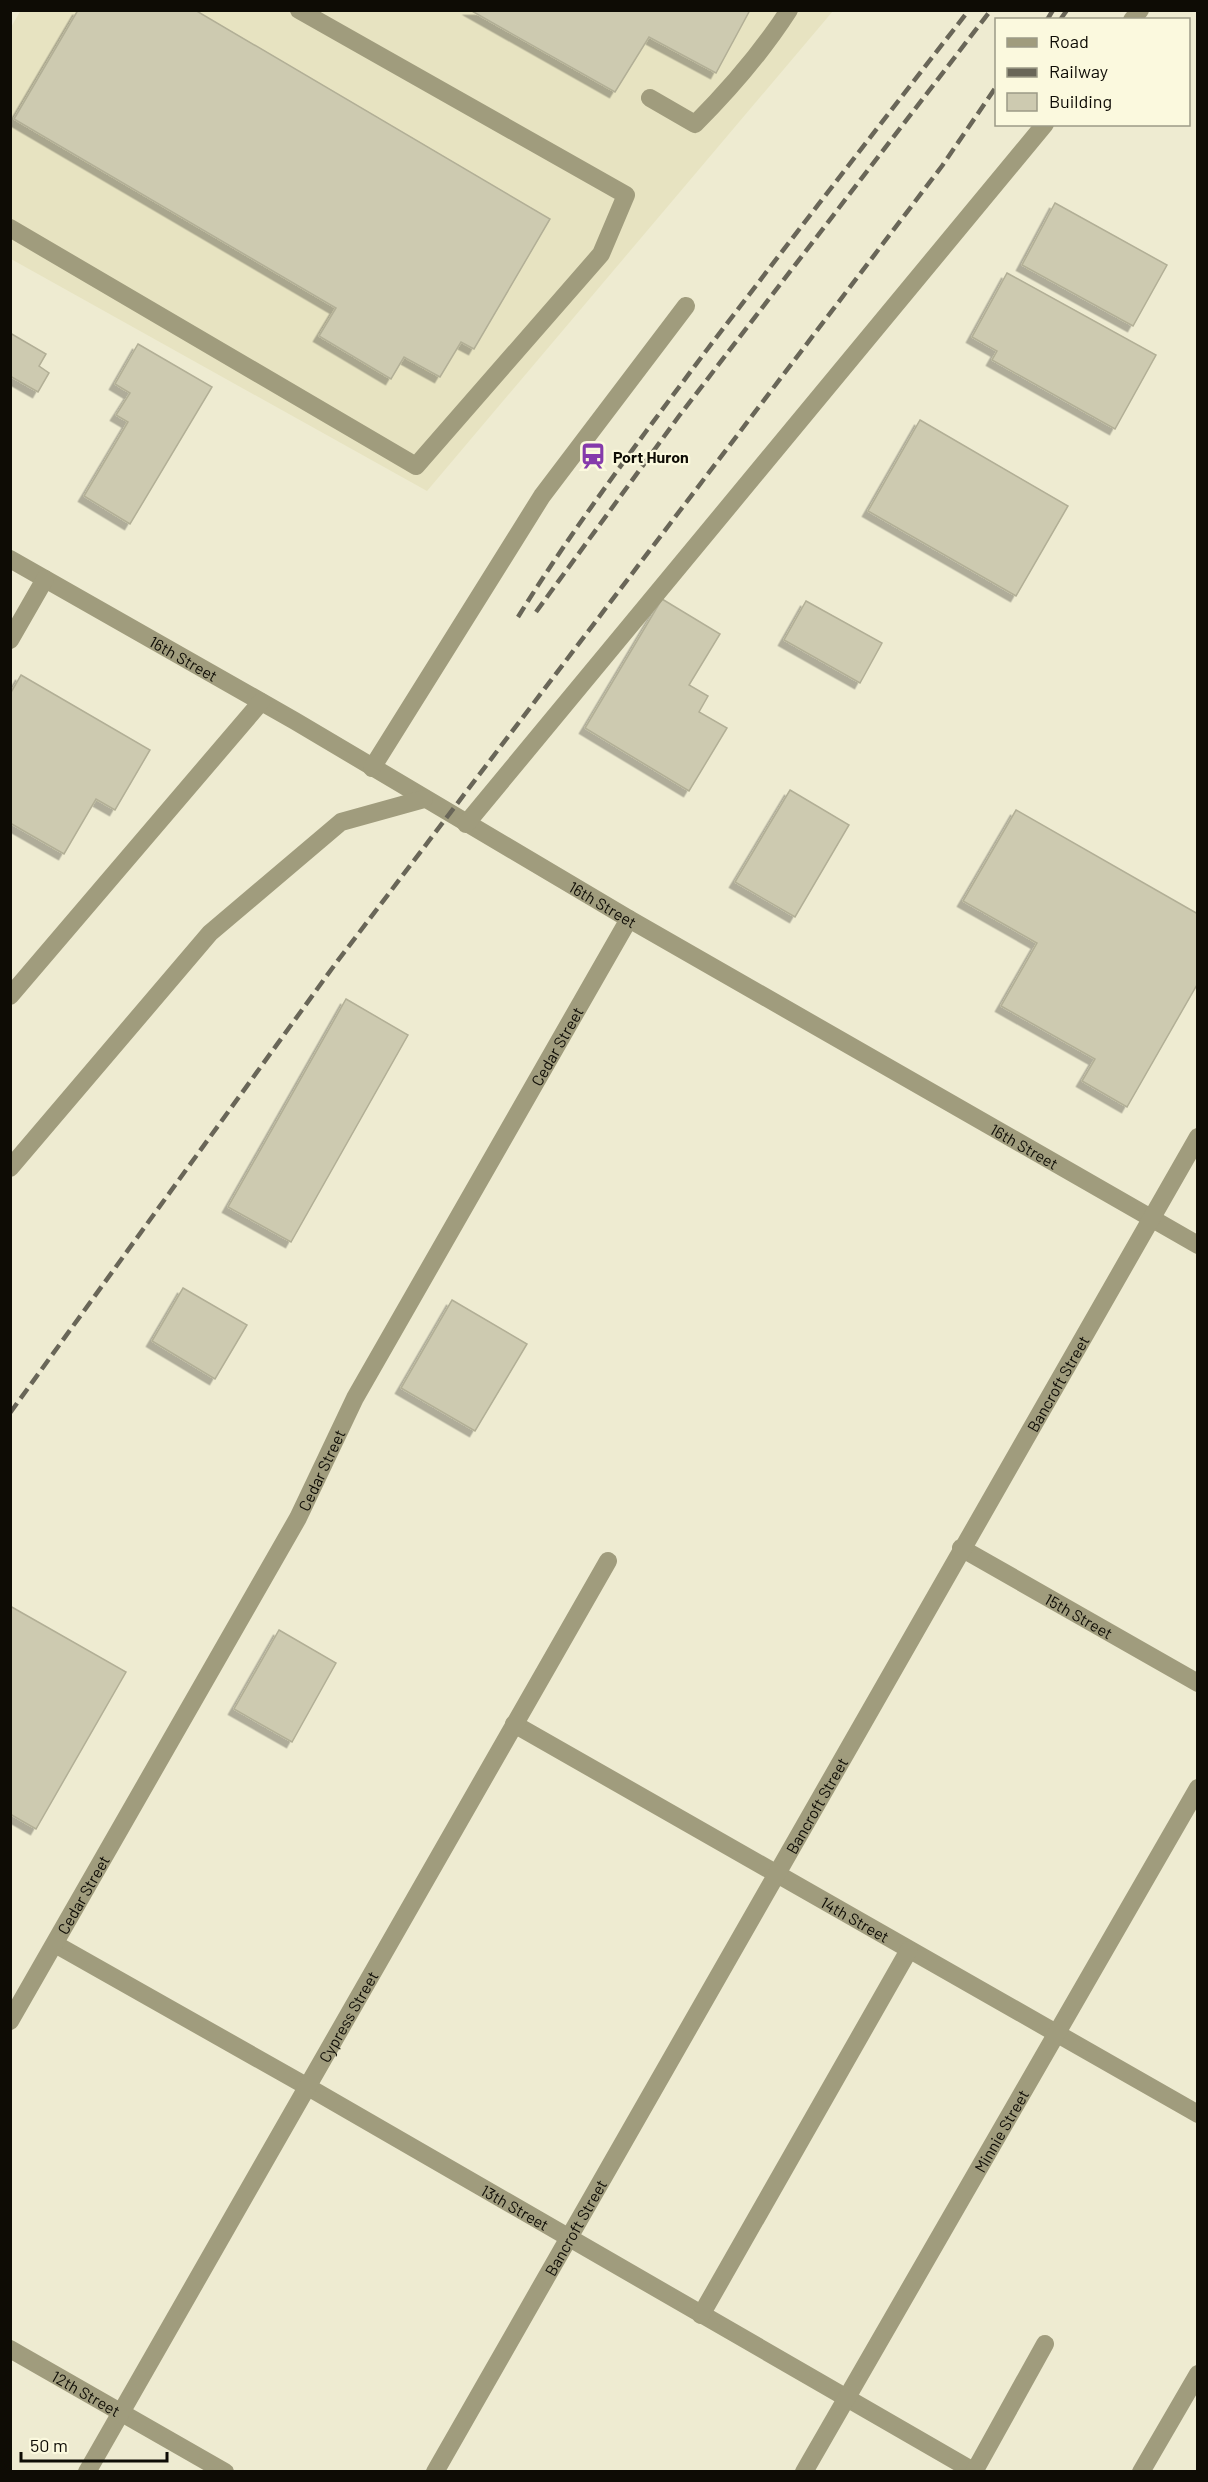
<svg xmlns="http://www.w3.org/2000/svg" width="1208" height="2482" font-family="Barlow,sans-serif">
  <defs>
    <filter id="shadow"><feDropShadow dx="-5.5" dy="5.5" stdDeviation="0" flood-color="#0004"/></filter>
  </defs>
  <rect width="100%" height="100%" fill="#eeebd1"/>
  <polygon fill="#e7e3c1" points="21,10 833,11 427,491 11,259 10,29"/>
  <g fill="#cdcab0" stroke="#b2af96" stroke-width="1.5" filter="url(#shadow)">
    <polygon points="78,10 195,10 550,219 474,349 461,342 440,377 404,357 391,379 319,336 336,308 14,119"/>
    <polygon points="470,10 750,10 716,73 649,37 615,92"/>
    <polygon points="1055,203 1167,265 1133,326 1022,265"/>
    <polygon points="1007,273 1156,355 1115,429 992,360 997,351 972,337"/>
    <polygon points="10,333 46,354 39,366 49,373 38,392 10,376"/>
    <polygon points="138,344 212,387 130,524 84,496 128,422 116,415 130,393 115,384"/>
    <polygon points="920,420 1068,506 1016,596 868,511"/>
    <polygon points="662,599 720,634 689,685 708,696 699,712 727,728 689,791 585,728"/>
    <polygon points="806,601 882,643 860,683 784,640"/>
    <polygon points="21,675 150,750 115,810 96,799 64,854 10,823 10,694"/>
    <polygon points="790,790 849,825 795,917 735,882"/>
    <polygon points="1016,810 1198,914 1198,983 1127,1107 1082,1081 1095,1059 1001,1006 1037,943 963,901"/>
    <polygon points="346,999 408,1035 291,1242 228,1207"/>
    <polygon points="183,1288 247,1325 215,1379 152,1341"/>
    <polygon points="452,1300 527,1344 475,1431 401,1388"/>
    <polygon points="10,1606 126,1672 36,1829 10,1814"/>
    <polygon points="279,1630 336,1663 292,1742 234,1709"/>
  </g>
  <g fill="none" stroke-linecap="round" stroke-linejoin="round">
    <g stroke="#a09c7d" stroke-width="18">
      <polyline points="1132,20 1140,10"/>
      <path d="M650,98L695,124C730,89 762,52 789,10"/>
      <polyline points="10,228 416,466 601,254 626,195 299,10"/>
      <path id="s1" d="M10,559L295,721L629,919L1198,1245"/>
      <polyline points="10,640 45,579"/>
      <polyline points="372,768 542,496 686,306"/>
      <polyline points="466,824 1045,124"/>
      <polyline points="10,996 261,702"/>
      <polyline points="10,1168 210,933 341,822 424,799"/>
      <path id="s2" d="M961,1548L1198,1683"/>
      <path id="s3" d="M514,1724L1198,2114"/>
      <path id="s4" d="M55,1944L308,2087L975,2472"/>
      <path id="s5" d="M10,2021L298,1518L355,1398L629,919"/>
      <polyline points="701,2315 909,1950"/>
      <path id="s6" d="M10,2349L225,2472"/>
      <path id="s7" d="M87,2472L608,1561"/>
      <path id="s8" d="M435,2472L1198,1137"/>
      <path id="s9" d="M804,2472L1198,1788"/>
      <polyline points="974,2472 1045,2344"/>
      <polyline points="1141,2472 1198,2374"/>
    </g>
    <g stroke="#696658" stroke-width="4.5" stroke-dasharray="12 6" stroke-linecap="butt">
      <polyline points="1047,20 1053,10"/>
      <polyline points="1060,20 1067,10"/>
      <polyline points="536,612 679,416 991,10"/>
      <path d="M518,617C575,525 641,438 706,351C793,237 881,123 969,10"/>
      <polyline points="10,1413 336,963 942,166 996,87"/>
    </g>
  </g>
  <defs>
    <g id="station-bare" transform="scale(2.07)"><path d="M-3-6H3Q5-6 5-4V2Q5 4 3 4L4.5 6H3L1.5 4h-3L-3 6H-4.5L-3 4Q-5 4-5 2V-4Q-5-6-3-6ZM-3.5-4v3h7v-3ZM-3.5 1v1.5H-2V1ZM2 1v1.5H3.5V1Z" fill="#853aab" stroke="#fbf9de" stroke-width="2.5" paint-order="stroke"/></g>
  </defs>
  <g fill-rule="evenodd">
    <use href="#station-bare" x="593" y="456"/>
  </g>
  <g text-anchor="middle" dominant-baseline="central" stroke-width="4.5" stroke-linejoin="round" paint-order="stroke">
    <g font-size="16" font-weight="bold" fill="#0e0c05" stroke="#fbf9de" text-anchor="start">
      <text x="613" y="456">Port Huron</text>
    </g>
    <g font-size="16" fill="#0e0c05" stroke="#fbf9de">
      <text stroke="none"><textPath href="#s1" startOffset="200">16th Street</textPath></text>
      <text stroke="none"><textPath href="#s1" startOffset="686">16th Street</textPath></text>
      <text stroke="none"><textPath href="#s5" startOffset="1118">Cedar Street</textPath></text>
      <text stroke="none"><textPath href="#s1" startOffset="1172">16th Street</textPath></text>
      <text stroke="none"><textPath href="#s8" startOffset="1254">Bancroft Street</textPath></text>
      <text stroke="none"><textPath href="#s5" startOffset="633">Cedar Street</textPath></text>
      <text stroke="none"><textPath href="#s2" startOffset="136">15th Street</textPath></text>
      <text stroke="none"><textPath href="#s8" startOffset="768">Bancroft Street</textPath></text>
      <text stroke="none"><textPath href="#s5" startOffset="146">Cedar Street</textPath></text>
      <text stroke="none"><textPath href="#s3" startOffset="393">14th Street</textPath></text>
      <text stroke="none"><textPath href="#s7" startOffset="525">Cypress Street</textPath></text>
      <text stroke="none"><textPath href="#s9" startOffset="394">Minnie Street</textPath></text>
      <text stroke="none"><textPath href="#s4" startOffset="530">13th Street</textPath></text>
      <text stroke="none"><textPath href="#s8" startOffset="282">Bancroft Street</textPath></text>
      <text stroke="none"><textPath href="#s6" startOffset="88">12th Street</textPath></text>
    </g>
  </g>
  <rect width="1208" height="2482" fill="none" stroke="#0e0c05" stroke-width="24"/>
  <rect x="995" y="18" width="195" height="108" fill="#fbf9de" stroke="#9c9a87" stroke-width="1.5"/>
  <rect x="1007" y="38" width="30" height="9" fill="#a09c7d" stroke="#9c9a87" stroke-width="1.5"/>
  <text x="1049" y="48" font-size="18" fill="#0e0c05">Road</text>
  <rect x="1007" y="68" width="30" height="9" fill="#696658" stroke="#9c9a87" stroke-width="1.5"/>
  <text x="1049" y="78" font-size="18" fill="#0e0c05">Railway</text>
  <rect x="1007" y="93" width="30" height="18" fill="#cdcab0" stroke="#9c9a87" stroke-width="1.5"/>
  <text x="1049" y="108" font-size="18" fill="#0e0c05">Building</text>
  <path d="M21 2452v9h146v-9" fill="none" stroke="#0e0c05" stroke-width="3"/>
  <text x="30" y="2452" font-size="18" fill="#0e0c05" stroke="#fbf9de" stroke-width="4.5" paint-order="stroke">50 m</text>
</svg>
